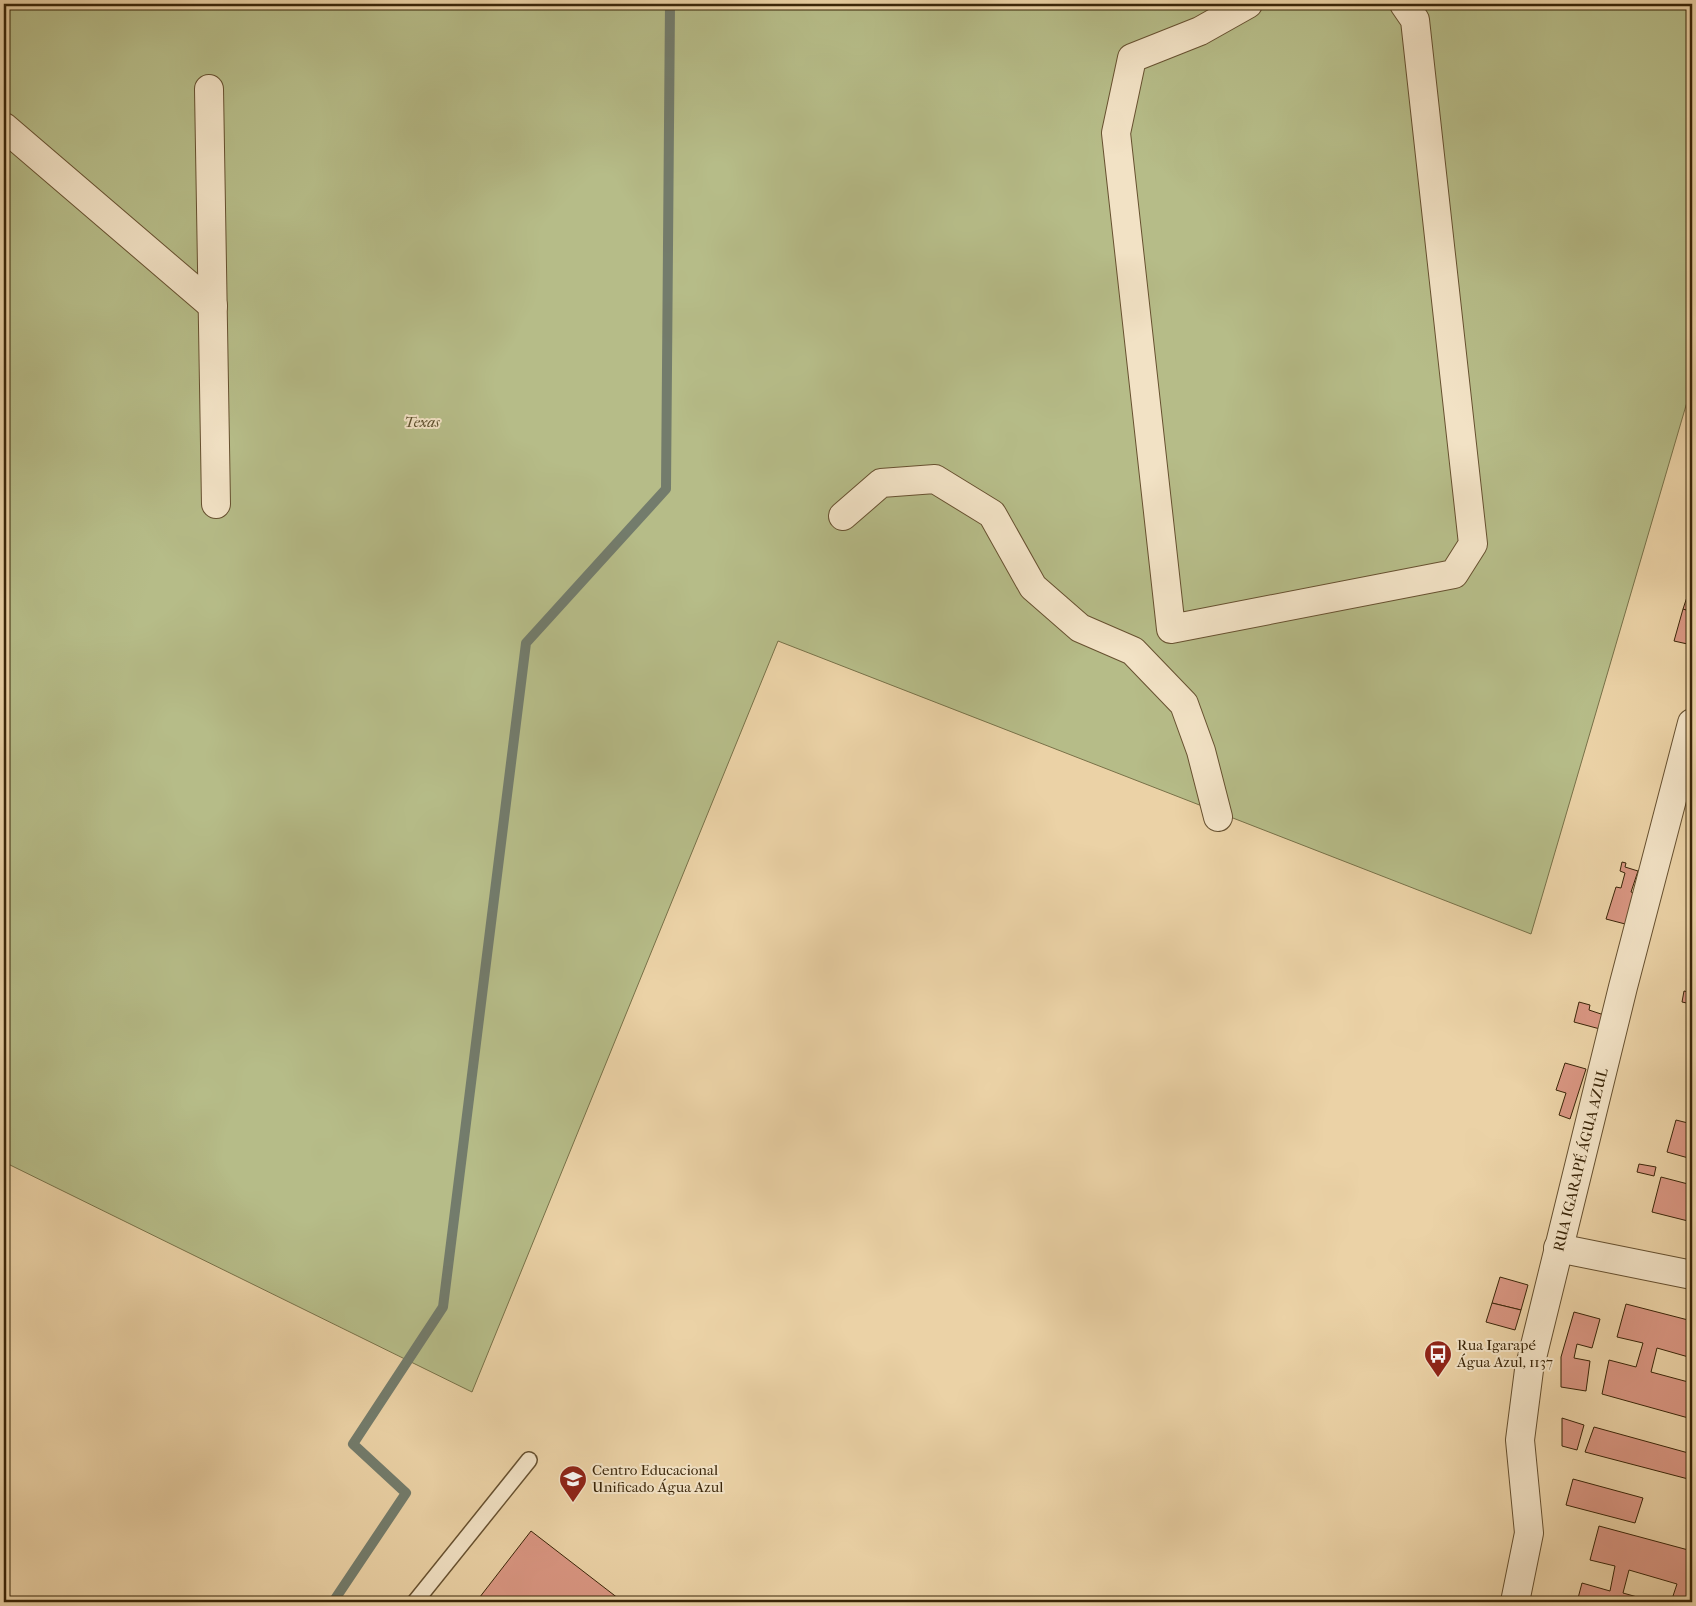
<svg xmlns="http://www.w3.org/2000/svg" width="1696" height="1606" font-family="'IM FELL French Canon',serif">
  <rect width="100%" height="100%" fill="#ebd2a6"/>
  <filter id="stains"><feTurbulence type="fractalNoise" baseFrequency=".004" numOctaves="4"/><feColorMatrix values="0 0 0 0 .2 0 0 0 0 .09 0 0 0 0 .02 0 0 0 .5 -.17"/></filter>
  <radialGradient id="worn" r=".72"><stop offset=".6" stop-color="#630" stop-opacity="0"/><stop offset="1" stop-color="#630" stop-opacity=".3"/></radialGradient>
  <polygon fill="#b6bc88" stroke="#787148" points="4,4 1692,4 1692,385 1531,934 778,641 472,1392 4,1162"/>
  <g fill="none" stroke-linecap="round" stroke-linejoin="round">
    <polyline stroke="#737c6c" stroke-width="10" points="333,1602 406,1493 353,1444 443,1307 526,643 666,489 670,4"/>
  </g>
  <g fill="#d99682" stroke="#3b2609">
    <polygon points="1689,591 1692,592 1692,612 1683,609"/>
    <polygon points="1683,609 1692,612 1692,645 1674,641"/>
    <polygon points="1622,862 1626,863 1625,867 1638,871 1631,892 1638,894 1629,925 1606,919 1616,887 1621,888 1625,873 1620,871"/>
    <polygon points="1684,991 1692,993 1691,1004 1682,1002"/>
    <polygon points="1579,1002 1590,1005 1589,1010 1604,1015 1600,1029 1574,1022"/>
    <polygon points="1565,1063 1586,1069 1570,1119 1559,1115 1566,1093 1556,1090"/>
    <polygon points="1676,1120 1692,1124 1692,1159 1667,1152"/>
    <polygon points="1639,1164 1656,1167 1654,1176 1637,1172"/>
    <polygon points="1692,1167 1692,1222 1652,1212 1661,1177 1688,1184"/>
    <polygon points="1500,1277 1528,1285 1521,1310 1492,1303"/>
    <polygon points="1492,1303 1521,1310 1515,1330 1486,1322"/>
    <polygon points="1626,1304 1692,1321 1692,1358 1657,1348 1651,1372 1692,1383 1692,1419 1602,1394 1609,1360 1636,1367 1643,1343 1617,1337"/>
    <polygon points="1574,1312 1600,1319 1592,1348 1577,1344 1574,1358 1590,1361 1586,1391 1561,1387 1561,1357"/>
    <polygon points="1562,1418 1584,1425 1577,1450 1562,1446"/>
    <polygon points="1594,1427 1692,1454 1692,1480 1585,1452"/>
    <polygon points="1573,1479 1643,1498 1635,1523 1566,1505"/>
    <polygon points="1599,1526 1692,1551 1692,1587 1690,1587 1686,1602 1671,1602 1677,1584 1629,1570 1623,1593 1655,1602 1577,1602 1582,1583 1610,1591 1615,1566 1590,1560"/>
    <polygon points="531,1531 623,1602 476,1602"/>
  </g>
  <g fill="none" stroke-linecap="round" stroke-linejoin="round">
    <g stroke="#675130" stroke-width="18">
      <polyline id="service" points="415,1602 529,1460"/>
    </g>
    <g stroke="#675130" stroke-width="30">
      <g id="minor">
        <polyline points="1248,4 1200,31 1132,58 1116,133 1171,629 1454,574 1473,544 1415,20 1404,4"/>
        <polyline points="209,89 216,504"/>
        <polyline points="4,127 213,306"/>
        <polyline points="843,516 881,483 935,479 992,514 1033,587 1080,628 1133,651 1184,704 1201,751 1218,817"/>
        <polyline points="1558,1248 1692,1275"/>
        <path id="s1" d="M1515,1602L1529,1533L1520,1440L1529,1370L1623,987L1692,723"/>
      </g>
    </g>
    <use href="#service" stroke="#f2e2c5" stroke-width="15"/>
    <use href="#minor" stroke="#f2e2c5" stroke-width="28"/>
  </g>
  <defs>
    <g id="bus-pin" transform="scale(1.4375)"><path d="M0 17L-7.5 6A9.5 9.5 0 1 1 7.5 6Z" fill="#8f2418" stroke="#f2e2c5"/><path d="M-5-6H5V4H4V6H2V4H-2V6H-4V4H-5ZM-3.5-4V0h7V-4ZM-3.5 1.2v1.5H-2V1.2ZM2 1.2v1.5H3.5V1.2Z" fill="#fff"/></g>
    <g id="school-pin" transform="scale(1.4375)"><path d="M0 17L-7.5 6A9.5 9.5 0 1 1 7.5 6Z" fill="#8f2418" stroke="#f2e2c5"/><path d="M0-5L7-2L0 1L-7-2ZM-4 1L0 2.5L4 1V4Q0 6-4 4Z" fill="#fff"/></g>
  </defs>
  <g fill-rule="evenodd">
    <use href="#bus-pin" x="1438" y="1354"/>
    <use href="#school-pin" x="573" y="1479"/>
  </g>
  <g text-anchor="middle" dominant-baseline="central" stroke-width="4" stroke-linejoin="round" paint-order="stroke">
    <g font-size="15" font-style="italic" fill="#5a4c29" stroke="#f2e2c5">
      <text x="422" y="422">Texas</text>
    </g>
    <g font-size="15" fill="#3b2609" stroke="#f2e2c5">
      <text stroke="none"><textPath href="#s1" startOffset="451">RUA IGARAPÉ ÁGUA AZUL</textPath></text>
    </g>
    <g font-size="15" fill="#3b2609" stroke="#f2e2c5" text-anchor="start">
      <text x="1457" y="1345">Rua Igarapé<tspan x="1457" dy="17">Água Azul, 1137</tspan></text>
      <text x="592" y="1470">Centro Educacional<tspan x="592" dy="17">Unificado Água Azul</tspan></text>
    </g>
  </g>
  <rect width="1696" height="1606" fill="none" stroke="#ebd2a6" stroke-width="20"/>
  <rect x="5" y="5" width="1686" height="1596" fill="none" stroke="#3b2609" stroke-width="2.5"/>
  <rect x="10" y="10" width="1676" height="1586" fill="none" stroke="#3b2609"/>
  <rect width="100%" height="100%" filter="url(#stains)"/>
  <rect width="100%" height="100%" fill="url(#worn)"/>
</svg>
